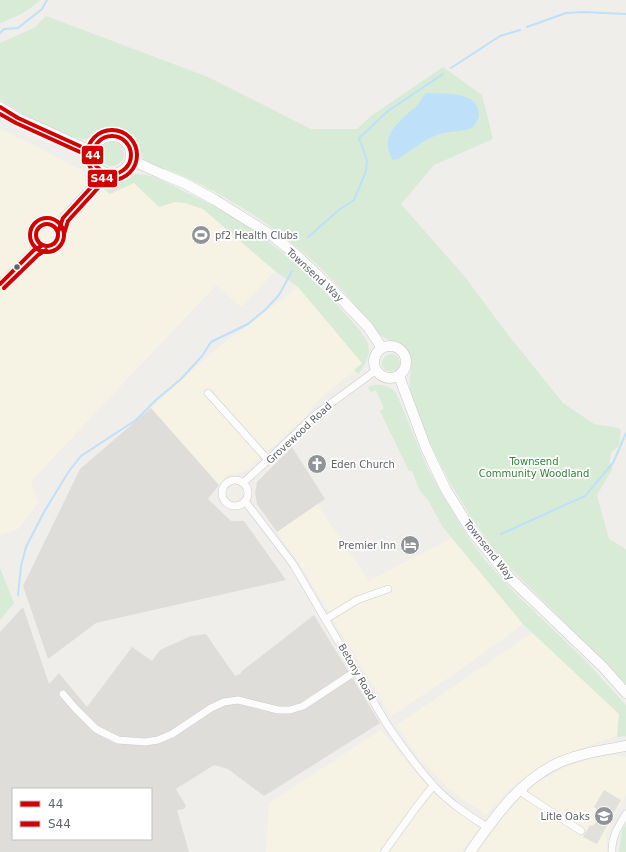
<svg xmlns="http://www.w3.org/2000/svg" width="626" height="852" font-family="'DejaVu Sans',sans-serif">
  <rect width="100%" height="100%" fill="#efeeea"/>
  <g fill="#f7f3e4">
    <polygon points="0,128 87,173 110,194 134,183 159,207 175,202 185,203 203,209 275,271 241,307 216,285 31,481 38,503 18,529 0,535"/>
    <polygon points="298,287 363,363 317,401 306,416 244,472 227,475 219,485 151,408 216,349"/>
    <polygon points="317,504 369,581 451,538 523,624 460,670 391,716 302,567 277,532"/>
    <polygon points="532,633 619,714 617,735 550,760 510,788 486,815 449,789 420,759 397,725"/>
    <polygon points="381,730 423,781 479,828 462,852 266,852 269,803"/>
    <polygon points="616,755 626,757 626,794 606,833 607,852 478,852 500,821 527,788 562,769 590,759"/>
  </g>
  <g fill="#dfddda" fill-rule="evenodd">
    <polygon points="151,408 219,485 208,499 231,521 244,521 286,580 96,623 48,659 23,586 80,469"/>
    <polygon points="292,447 325,499 277,532 257,504 255,493 257,482"/>
    <path d="M23,607L49,684L59,673L87,707L132,647L152,661L160,650L191,636L206,634L235,676L240,674L242,671L314,615L380,723L264,796L228,769L214,765L176,789L186,806L184,809L177,810L189,852H0V632ZM13,789H151V839H13Z"/>
  </g>
  <polygon fill="#e2e0da" points="604,790 621,800 597,844 583,837 590,825 593,826 598,818 595,815 598,810 594,807"/>
  <g fill="#d8ebd6">
    <path d="M0,0H40C29,11 14,18 0,23Z"/>
    <path d="M46,16L208,77L311,129H357L371,116L443,67L482,95L493,139L434,165L401,204L465,277L509,336L563,403L594,424L619,428L621,431L619,446L611,452L610,465L613,468L597,495L609,539L626,549V687L608,665L505,563C467,516 436,464 416,407C414,402 411,395 410,390C409,378 414,360 406,350C399,342 386,341 378,333C367,320 356,306 345,293C310,255 269,222 224,197C208,188 191,179 174,172C166,169 155,166 147,161C144,159 139,155 136,152C131,145 130,138 122,135C108,129 97,141 83,139C59,136 20,113 0,99V43L34,28Z"/>
    <circle cx="112" cy="154" r="12"/>
    <path d="M135,174C152,173 170,184 185,192C198,198 211,204 223,211C267,237 306,270 340,308C348,317 361,330 367,341C372,353 366,365 358,374L354,370L362,363L298,287L275,271L203,209L185,203L175,202L159,207L134,183L110,194L104,189Z"/>
    <circle cx="391" cy="363" r="9"/>
    <path d="M373,385C383,384 389,386 396,393L428,469L464,531L484,559L516,594L584,659L626,705V736L617,737L619,714L523,624L442,526L428,500L420,491L412,471H409L380,411L384,408L376,390L371,392L368,387Z"/>
    <polygon points="0,568 14,603 0,620"/>
    <polygon points="626,824 626,852 619,852 622,831"/>
  </g>
  <path fill="#bfe0f9" d="M426,93C443,94 480,90 479,116C478,120 475,126 471,128C463,132 446,131 437,135C425,139 409,152 398,159L392,160C391,156 388,150 388,145C387,129 406,115 417,106C420,102 422,97 426,93Z"/>
  <g fill="none" stroke-linecap="round" stroke-linejoin="round">
    <g stroke="#bfe0f9" stroke-width="2">
      <polyline points="527,27 566,13 584,12 626,14"/>
      <polyline points="0,33 4,29 18,28 42,9 47,0"/>
      <polyline points="451,68 500,36 520,30"/>
      <polyline points="308,237 339,210 354,200 366,171 367,160 359,138 388,111 443,74"/>
      <polyline points="501,534 585,496 613,463 626,433"/>
      <polyline points="18,595 21,566 26,547 44,512 55,494 69,471 81,456 136,420 157,399 181,379 202,356 211,342 248,324 265,310 279,295 292,271"/>
    </g>
    <g stroke="#cbcccc" stroke-width="8">
      <g id="street">
        <polyline points="63,218 95,183 102,172"/>
        <polyline points="0,284 34,250"/>
        <polyline points="208,393 268,460"/>
        <circle cx="235" cy="493" r="13"/>
        <polyline points="243,483 268,460 315,415 375,371"/>
        <path d="M245,501L293,564L386,723C400,744 416,766 433,785C448,802 468,815 487,827"/>
        <polyline points="326,619 357,600 388,589"/>
        <polyline points="63,694 75,708 96,729 118,740 145,742 158,740 172,734 211,708 224,702 238,700 278,710 290,710 303,706 356,671"/>
        <polyline points="523,788 524,794 581,831"/>
        <polyline points="384,852 415,809 433,786"/>
        <path d="M612,852C611,837 619,826 626,814"/>
      </g>
    </g>
    <g stroke="#cacacb" stroke-width="11">
      <g id="secondary">
        <polyline points="0,107 18,118 93,152"/>
        <circle cx="112" cy="155" r="19"/>
        <polyline points="131,160 162,174 184,183 215,200 274,237 294,253 329,286 368,327 382,348"/>
        <circle cx="390" cy="362" r="16"/>
        <polyline points="399,376 426,448 446,490 471,530 509,577 603,667 626,693"/>
        <path d="M470,852C494,818 521,779 560,762C581,753 604,750 626,746"/>
      </g>
    </g>
    <use href="#street" stroke="#fdfcfc" stroke-width="7"/>
    <use href="#secondary" stroke="#fdfcfc" stroke-width="10"/>
    <g stroke="#fff" stroke-width="7">
      <g id="bus-1">
        <polyline points="0,107 18,118 93,152"/>
        <circle cx="112" cy="155" r="19"/>
        <circle cx="47" cy="235" r="11"/>
        <polyline points="58,232 63,218 95,183 102,172"/>
        <polyline points="0,284 34,250 43,245"/>
      </g>
    </g>
    <g stroke="#fff" stroke-width="7">
      <g id="bus-2">
        <polyline points="0,114 16,123 91,157"/>
        <circle cx="112" cy="155" r="25"/>
        <circle cx="47" cy="235" r="17"/>
        <polyline points="64,234 68,221 99,187 107,175"/>
        <polyline points="4,288 38,255 46,250"/>
      </g>
    </g>
    <use href="#bus-1" stroke="#d00000" stroke-width="4"/>
    <use href="#bus-2" stroke="#d00000" stroke-width="4"/>
  </g>
  <defs>
    <g id="stadium-disc" transform="scale(1)"><circle r="9.5" fill="#919496" stroke="#fff"/><path d="M0-5a6.5 5 0 1 0 0 10a6.5 5 0 1 0 0-10ZM-3.5-1.8h7v3.6h-7Z" fill="#fff"/></g>
    <g id="church-disc" transform="scale(1)"><circle r="9.5" fill="#919496" stroke="#fff"/><path d="M-1.2-6h2.4v3.5h3.3v2.4h-3.3V6h-2.4V-.1h-3.3v-2.4h3.3Z" fill="#fff"/></g>
    <g id="hotel-disc" transform="scale(1)"><circle r="9.5" fill="#919496" stroke="#fff"/><path d="M-6-4.5h1.5V1H6V5H4.5V3h-9V5H-6ZM-4 0a1.8 1.8 0 1 1 3.6 0ZM.5 0V-2.5h3Q6-2.5 6 0Z" fill="#fff"/></g>
    <g id="school-disc" transform="scale(1)"><circle r="9.5" fill="#919496" stroke="#fff"/><path d="M0-5L7-2L0 1L-7-2ZM-4 1L0 2.5L4 1V4Q0 6-4 4Z" fill="#fff"/></g>
  </defs>
  <g fill-rule="evenodd">
    <use href="#stadium-disc" x="201" y="235"/>
    <use href="#church-disc" x="317" y="464"/>
    <use href="#hotel-disc" x="410" y="545"/>
    <use href="#school-disc" x="604" y="816"/>
  </g>
  <circle fill="#5f6368" stroke="#fff" stroke-width="1.5" cx="17" cy="267" r="3.5"/>
  <g text-anchor="middle" dominant-baseline="central" stroke-width="3.5" stroke-linejoin="round" paint-order="stroke">
    <g font-size="10" fill="#5f6368" stroke="#fff" text-anchor="start">
      <text x="215" y="235">pf2 Health Clubs</text>
      <text x="331" y="464">Eden Church</text>
      <text x="396" y="545" text-anchor="end">Premier Inn</text>
      <text x="590" y="816" text-anchor="end">Litle Oaks</text>
    </g>
    <g font-size="10" fill="#5f6368" stroke="#fff">
      <text transform="translate(315 275) rotate(43)">Townsend Way</text>
      <text transform="translate(299 433) rotate(-43)">Grovewood Road</text>
      <text transform="translate(489 550) rotate(52)">Townsend Way</text>
      <text transform="translate(357 672) rotate(60)">Betony Road</text>
    </g>
    <g font-size="10" fill="#348238" stroke="#fff">
      <text x="534" y="461">Townsend<tspan x="534" dy="12">Community Woodland</tspan></text>
    </g>
  </g>
  <g stroke="#fff" stroke-width="1.5">
    <rect x="81" y="145" width="23" height="20" rx="4" fill="#d00000"/>
    <rect x="87" y="169" width="31" height="19" rx="4" fill="#d00000"/>
  </g>
  <g font-size="11" text-anchor="middle" font-weight="bold" fill="#fff">
    <text x="93" y="159">44</text>
    <text x="102" y="182">S44</text>
  </g>
  <rect x="12" y="788" width="140" height="52" fill="#ffffff" stroke="#bfc1c3"/>
  <rect x="20" y="801" width="20" height="6" fill="#d00000" stroke="#bfc1c3"/>
  <text x="48" y="808" font-size="12" fill="#5f6368">44</text>
  <rect x="20" y="821" width="20" height="6" fill="#d00000" stroke="#bfc1c3"/>
  <text x="48" y="828" font-size="12" fill="#5f6368">S44</text>
</svg>
